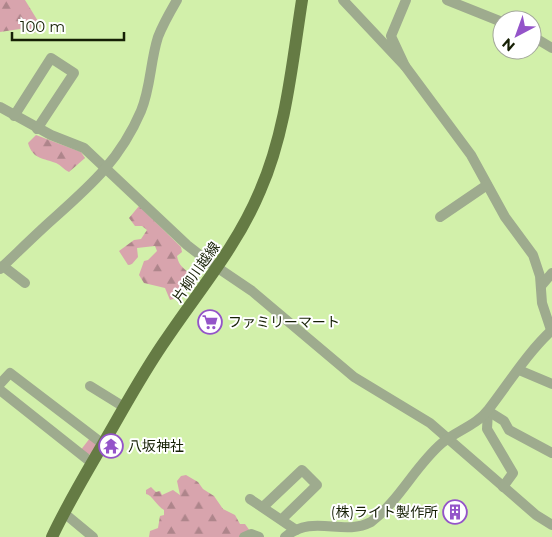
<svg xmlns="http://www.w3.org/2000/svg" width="552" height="537" font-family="Montserrat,'Noto Sans JP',sans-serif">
  <defs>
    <pattern id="forest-firs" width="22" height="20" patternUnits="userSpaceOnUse" patternTransform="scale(1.25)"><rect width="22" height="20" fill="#d8a4ad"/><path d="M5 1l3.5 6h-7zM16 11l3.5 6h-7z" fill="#ae858b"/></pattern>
  </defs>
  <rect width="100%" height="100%" fill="#d2f0aa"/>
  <g fill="url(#forest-firs)">
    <polygon points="0,0 25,0 41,26 34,33 20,29 0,32"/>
    <path d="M36,135L81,152L85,158L69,172C64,170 61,165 56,163C44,158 33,160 28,143Z"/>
    <path d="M139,206L181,247L182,252L177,256C179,267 184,267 189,274C185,285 184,296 170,300L165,288L144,283L139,275L144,261L148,260L157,251L155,246L137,248L138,257L132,264L128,265L119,251L134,240L141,239L147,230L142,226H135L129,218Z"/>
    <path d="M186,475L198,482L203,489L214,496L223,509L235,515L240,524H245L250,531L241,537H149L150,531L158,528L160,516L164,515V510C157,506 152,495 146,494V490L151,487L156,492L160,491L162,495L173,490L180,495L177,481L181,476Z"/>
  </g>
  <polygon fill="#d8a4ad" points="90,438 95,441 96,446 91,454 86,455 80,451"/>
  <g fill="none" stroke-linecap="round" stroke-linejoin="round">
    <g stroke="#9eab8e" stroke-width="10">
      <polyline points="343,0 405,66 391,36 406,0"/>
      <polyline points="447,0 502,22"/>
      <polyline points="532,36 552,48"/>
      <polyline points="405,66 471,155 505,217 533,255 540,276 542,303 551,330"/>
      <polyline points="0,107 51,135 84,148 187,245 218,269"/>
      <polyline points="14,116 51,58 74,73 37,129"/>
      <polyline points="440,217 487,185"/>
      <polyline points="3,266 25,283"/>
      <polyline points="218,268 252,291 354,377 430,423 536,515 552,525"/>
      <path d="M0,269C18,252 35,235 53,219C91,185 120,160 141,111C151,87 150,62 158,37C163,24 170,12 177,0"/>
      <polyline points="541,286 552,273"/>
      <polyline points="519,370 552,384"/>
      <polyline points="0,384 10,373 103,444"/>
      <polyline points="90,386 124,407"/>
      <polyline points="0,390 92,463"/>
      <polyline points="488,411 487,429 513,473 503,487"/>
      <polyline points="488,411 504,421 509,430 552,453"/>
      <polyline points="250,499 296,530"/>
      <polyline points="263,507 302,470 317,485 282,519"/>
      <polyline points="64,513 93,537"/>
      <polyline points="244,537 251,534 259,537"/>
      <path d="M285,537C314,513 342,537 371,522C400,500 415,466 442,443C456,431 477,425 488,410C509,383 527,353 552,330"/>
    </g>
    <path stroke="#657b44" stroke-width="12" d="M52,537C67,505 85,475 103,444C124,408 143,372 167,338C200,289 237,246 260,191C286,132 292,64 302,0"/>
  </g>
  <defs>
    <g id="supermarket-ring" transform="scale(1.25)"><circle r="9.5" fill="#fff" stroke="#9454c9" stroke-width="1.5"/><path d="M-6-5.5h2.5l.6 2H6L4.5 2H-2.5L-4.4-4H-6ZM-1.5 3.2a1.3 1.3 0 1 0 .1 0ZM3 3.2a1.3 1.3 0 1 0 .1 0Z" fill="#9454c9"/></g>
    <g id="temple-ring" transform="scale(1.25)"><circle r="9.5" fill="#fff" stroke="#9454c9" stroke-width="1.5"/><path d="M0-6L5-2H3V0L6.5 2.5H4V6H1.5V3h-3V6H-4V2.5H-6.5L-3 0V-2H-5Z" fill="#9454c9"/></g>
    <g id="building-ring" transform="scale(1.25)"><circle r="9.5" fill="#fff" stroke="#9454c9" stroke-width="1.5"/><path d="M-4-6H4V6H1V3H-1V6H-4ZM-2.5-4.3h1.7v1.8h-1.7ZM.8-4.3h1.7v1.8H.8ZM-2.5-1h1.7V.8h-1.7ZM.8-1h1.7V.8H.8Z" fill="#9454c9"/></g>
  </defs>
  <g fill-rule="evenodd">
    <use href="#supermarket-ring" x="210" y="322"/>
    <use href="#temple-ring" x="111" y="446"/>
    <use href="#building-ring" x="455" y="512"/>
  </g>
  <g text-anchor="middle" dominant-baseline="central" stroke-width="4" stroke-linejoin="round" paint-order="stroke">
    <g font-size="14" fill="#162005" stroke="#fff">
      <text transform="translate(196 272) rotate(-55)">片柳川越線</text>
    </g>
    <g font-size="14" fill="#162005" stroke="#fff" text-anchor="start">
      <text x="228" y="322">ファミリーマート</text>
      <text x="128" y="446">八坂神社</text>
      <text x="438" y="512" text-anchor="end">(株)ライト製作所</text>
    </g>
  </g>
  <g transform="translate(517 35) rotate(221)"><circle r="24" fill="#ffffff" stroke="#a2a69b"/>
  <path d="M0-4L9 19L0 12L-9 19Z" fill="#9454c9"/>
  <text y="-8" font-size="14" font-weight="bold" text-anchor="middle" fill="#162005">N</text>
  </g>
  <path d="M12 32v8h112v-8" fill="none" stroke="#162005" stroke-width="2.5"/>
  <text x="20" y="32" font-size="15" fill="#162005" stroke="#ffffff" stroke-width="4" paint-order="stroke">100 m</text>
</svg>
